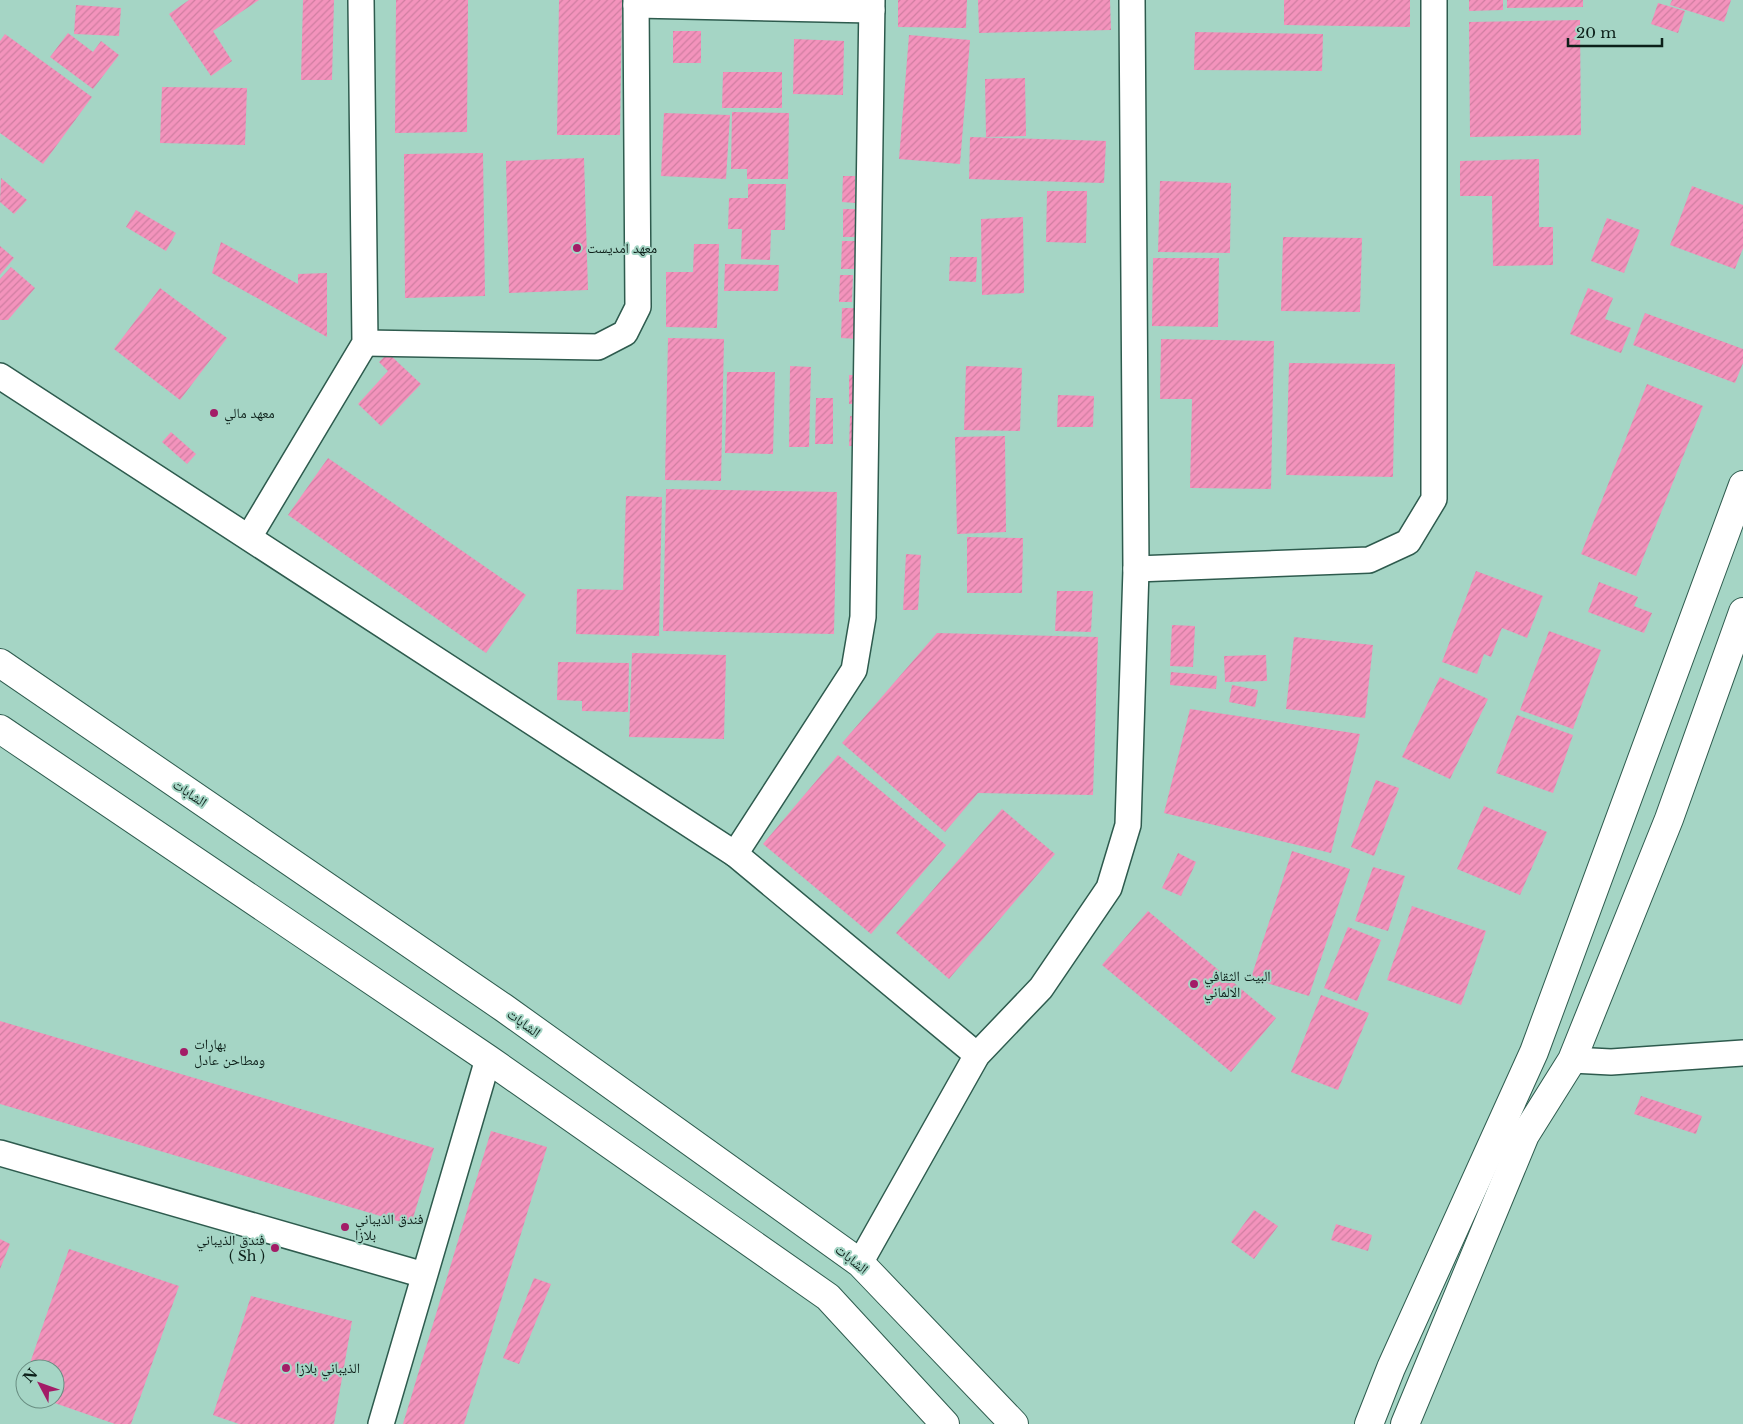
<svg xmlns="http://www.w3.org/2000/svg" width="1743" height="1424" font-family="'Libre Baskerville','Noto Naskh Arabic',serif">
  <defs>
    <pattern id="building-hatch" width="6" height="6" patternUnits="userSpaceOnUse" patternTransform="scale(1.25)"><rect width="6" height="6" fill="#f393bc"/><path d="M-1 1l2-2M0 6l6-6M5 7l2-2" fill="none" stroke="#cf7ea1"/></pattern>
  </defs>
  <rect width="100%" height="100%" fill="#a5d5c5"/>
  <g fill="url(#building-hatch)">
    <polygon points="189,0 259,0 213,31 232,61 211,76 169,14"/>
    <polygon points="303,0 334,0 332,80 301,80"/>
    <polygon points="396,0 468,0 467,132 395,133"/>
    <polygon points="559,0 622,0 620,135 557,135"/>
    <polygon points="898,0 967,0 966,28 898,27"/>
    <polygon points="978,0 1110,0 1111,30 979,33"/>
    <polygon points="1284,0 1410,0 1410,27 1284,25"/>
    <polygon points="1469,0 1503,0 1503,10 1469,11"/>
    <polygon points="1507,0 1583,0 1583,7 1507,8"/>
    <polygon points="1672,0 1731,0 1724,22 1670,5"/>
    <polygon points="1658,3 1685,11 1678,33 1651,24"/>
    <polygon points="76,5 121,8 119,36 74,34"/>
    <polygon points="1580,20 1581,135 1470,137 1469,22"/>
    <rect x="673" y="31" width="28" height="32"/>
    <polygon points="1195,32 1323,34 1322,71 1194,70"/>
    <polygon points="68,33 93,52 101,41 119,55 93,89 50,57"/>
    <polygon points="5,34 92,97 43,164 0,133 0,41"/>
    <polygon points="909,35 970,40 960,164 899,159"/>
    <polygon points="794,39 844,41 843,95 793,94"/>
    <polygon points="723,72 782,72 782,108 722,108"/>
    <polygon points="1025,78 1026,136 986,137 985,79"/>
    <polygon points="162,87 247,88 245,145 160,143"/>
    <polygon points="732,112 789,113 788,179 747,179 747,169 731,169"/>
    <polygon points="664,113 730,115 726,179 661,176"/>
    <polygon points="970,137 1106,141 1104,183 969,179"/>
    <polygon points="483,153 485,296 405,298 404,154"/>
    <polygon points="584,158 588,290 509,293 506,161"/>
    <polygon points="1539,159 1539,227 1553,227 1553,265 1493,266 1492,196 1460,196 1460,161"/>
    <polygon points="843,176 855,176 855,203 842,202"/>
    <polygon points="1,178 27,200 14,214 0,202"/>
    <polygon points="1160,181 1231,183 1230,253 1158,252"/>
    <polygon points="748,184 786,184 785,230 771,230 770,260 741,259 742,229 728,229 729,198 748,198"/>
    <polygon points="1692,186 1743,205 1743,248 1735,269 1670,245"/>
    <polygon points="1047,191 1087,191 1086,243 1046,242"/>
    <polygon points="843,209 857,209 856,237 843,237"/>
    <polygon points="136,210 176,233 166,251 126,227"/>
    <polygon points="1023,217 1024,293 982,295 981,219"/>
    <polygon points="1607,218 1640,230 1624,273 1591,261"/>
    <polygon points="1283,237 1362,238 1360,312 1281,311"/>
    <polygon points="842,241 856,241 856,269 841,269"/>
    <polygon points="221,242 298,284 298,274 327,273 327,337 212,273"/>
    <polygon points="694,244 719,244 717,328 666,327 666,272 693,272"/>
    <polygon points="0,246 14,258 0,275"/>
    <polygon points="950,257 977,257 976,282 949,281"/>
    <polygon points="1153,258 1219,258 1218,327 1152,326"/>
    <polygon points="725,264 779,265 778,291 724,291"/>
    <polygon points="11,267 35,288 8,320 0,320 0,279"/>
    <polygon points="840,275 853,275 852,302 839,302"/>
    <polygon points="160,288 227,338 180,400 114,349"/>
    <polygon points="1588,288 1613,298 1605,319 1631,328 1621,353 1570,334"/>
    <polygon points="842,308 858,308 857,339 841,338"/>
    <polygon points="1645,313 1743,349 1743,363 1735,383 1633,345"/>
    <polygon points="668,338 724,339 721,481 665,480"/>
    <polygon points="1161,339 1274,341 1271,489 1190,488 1192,399 1160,399"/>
    <polygon points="388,353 421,384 381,426 358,404 388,371 379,362"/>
    <polygon points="1289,363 1395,364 1393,477 1286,475"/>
    <polygon points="790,366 811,367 809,447 789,447"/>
    <polygon points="966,366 1022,368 1020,431 964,430"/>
    <polygon points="727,372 775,372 773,454 725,453"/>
    <rect x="849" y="375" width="15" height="29"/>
    <polygon points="1647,384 1703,406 1636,576 1581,554"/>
    <polygon points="1058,395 1094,396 1093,427 1057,427"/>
    <polygon points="816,398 833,398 833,444 815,444"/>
    <polygon points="850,416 862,417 861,446 849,446"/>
    <polygon points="171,432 196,454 187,464 162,442"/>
    <polygon points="1005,436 1006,532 957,534 955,437"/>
    <polygon points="328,458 526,595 486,653 288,515"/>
    <polygon points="666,489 837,492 834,634 663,631"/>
    <polygon points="626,496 662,497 659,636 576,634 577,589 623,590"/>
    <polygon points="967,537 1023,538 1022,593 967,593"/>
    <polygon points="906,554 921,555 918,610 903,610"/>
    <polygon points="1476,571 1543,596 1527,638 1502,628 1491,657 1484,654 1477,674 1442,662"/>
    <polygon points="1599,582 1638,597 1634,606 1652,613 1644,633 1588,612"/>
    <polygon points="1057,591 1093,591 1091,632 1055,631"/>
    <polygon points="1172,625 1195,626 1193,667 1170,666"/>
    <polygon points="1549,631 1601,650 1573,729 1520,710"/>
    <polygon points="937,633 1098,637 1093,795 978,793 945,832 842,743"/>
    <polygon points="1294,637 1373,645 1365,718 1286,709"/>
    <polygon points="632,653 726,655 724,739 629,737"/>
    <polygon points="1266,655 1267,681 1225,682 1224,656"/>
    <polygon points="558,662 629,663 628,712 582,711 582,701 557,700"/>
    <polygon points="1171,672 1217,676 1216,689 1170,685"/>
    <polygon points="1440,677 1488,699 1450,779 1402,757"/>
    <polygon points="1232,685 1258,690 1255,707 1229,702"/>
    <polygon points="1190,709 1360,734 1331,853 1164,813"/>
    <polygon points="1517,715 1573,735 1553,793 1496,773"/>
    <polygon points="838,755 946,845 871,934 763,844"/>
    <polygon points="1376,780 1399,788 1374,856 1351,847"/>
    <polygon points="1484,806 1547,832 1520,895 1457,869"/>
    <polygon points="1002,809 1055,854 949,979 896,933"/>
    <polygon points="1292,851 1350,869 1309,996 1251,978"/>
    <polygon points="1178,853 1196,862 1181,896 1162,888"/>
    <polygon points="1373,867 1405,876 1388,931 1355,921"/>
    <polygon points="1412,906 1486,931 1461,1005 1387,980"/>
    <polygon points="1148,911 1276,1018 1231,1072 1102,965"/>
    <polygon points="1348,927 1381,940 1357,1001 1324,988"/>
    <polygon points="1321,995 1369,1013 1338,1090 1291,1072"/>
    <polygon points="0,1021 434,1148 411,1225 0,1104"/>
    <polygon points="1641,1096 1702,1116 1696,1134 1634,1114"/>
    <polygon points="491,1131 547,1147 464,1424 403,1424"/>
    <polygon points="1254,1210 1278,1226 1254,1259 1231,1242"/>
    <polygon points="1336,1224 1372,1235 1368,1251 1331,1240"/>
    <polygon points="0,1239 10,1244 0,1269"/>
    <polygon points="69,1249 179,1286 131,1424 115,1424 43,1399 55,1399 55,1369 28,1369"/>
    <polygon points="534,1278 551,1284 519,1364 503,1358"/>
    <polygon points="251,1296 352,1321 334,1424 239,1424 213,1415"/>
    <polygon points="25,1378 25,1393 20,1391"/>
  </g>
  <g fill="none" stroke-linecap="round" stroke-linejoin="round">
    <g stroke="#2e5b4e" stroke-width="28">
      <g id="minor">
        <polyline points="636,5 872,10"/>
        <polyline points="365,343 598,347 625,333 638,307 636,0"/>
        <polyline points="0,376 735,854 977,1055"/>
        <polyline points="249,537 365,343 361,0"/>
        <polyline points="1136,569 1369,560 1408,542 1434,499 1434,0"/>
        <polyline points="735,854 854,670 863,617 872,0"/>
        <polyline points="1572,1060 1611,1062 1743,1053"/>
        <polyline points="0,1153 424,1275"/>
        <polyline points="860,1263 977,1055 1041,988 1109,888 1128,825 1136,569 1132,0"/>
        <polyline points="381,1424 488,1059"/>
      </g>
    </g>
    <g stroke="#2e5b4e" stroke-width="30">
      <g id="primary">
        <polyline points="0,663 504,1008 860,1263 1014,1424"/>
        <polyline points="0,729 488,1059 828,1297 945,1424"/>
        <polyline points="1369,1424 1391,1368 1534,1052 1743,485"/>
        <polyline points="1405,1424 1525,1135 1572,1060 1669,819 1743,612"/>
      </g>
    </g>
    <use href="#minor" stroke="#fff" stroke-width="25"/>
    <use href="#primary" stroke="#fff" stroke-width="28"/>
  </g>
  <g fill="#a31c67" stroke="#a5d5c5" stroke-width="2">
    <circle cx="577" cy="248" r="5"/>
    <circle cx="214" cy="413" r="5"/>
    <circle cx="1194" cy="984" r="5"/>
    <circle cx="184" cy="1052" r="5"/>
    <circle cx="345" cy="1227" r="5"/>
    <circle cx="275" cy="1248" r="5"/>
    <circle cx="286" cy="1368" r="5"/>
  </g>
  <g text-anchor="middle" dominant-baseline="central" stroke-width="4" stroke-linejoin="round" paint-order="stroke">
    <g font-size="14" fill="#0d201a" stroke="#a5d5c5" text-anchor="start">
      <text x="587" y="248">معهد امديست</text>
      <text x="224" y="413">معهد مالي</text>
      <text x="1204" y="976">البيت الثقافي<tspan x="1204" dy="16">الالماني</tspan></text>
      <text x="194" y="1044">بهارات<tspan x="194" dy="16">ومطاحن عادل</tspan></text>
      <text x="355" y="1219">فندق الذيباني<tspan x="355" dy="16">بلازا</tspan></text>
      <text x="265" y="1240" text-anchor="end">فندق الذيباني<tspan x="265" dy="16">( Sh )</tspan></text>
      <text x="296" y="1368">الذيباني بلازا</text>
    </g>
    <g font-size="14" fill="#0d201a" stroke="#a5d5c5">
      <text transform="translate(190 793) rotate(34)">الشابات</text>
      <text transform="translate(524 1023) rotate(36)">الشابات</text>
      <text transform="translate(852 1259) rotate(39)">الشابات</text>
    </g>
  </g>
  <g transform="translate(40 1384) rotate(311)"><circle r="24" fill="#a5d5c5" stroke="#688d81"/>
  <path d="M0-4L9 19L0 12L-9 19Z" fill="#a31c67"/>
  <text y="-8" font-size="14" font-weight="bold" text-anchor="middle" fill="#0d201a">N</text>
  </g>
  <path d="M1568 38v8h94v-8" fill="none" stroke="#0d201a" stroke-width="2.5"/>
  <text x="1576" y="38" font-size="15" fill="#0d201a" stroke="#a5d5c5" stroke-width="4" paint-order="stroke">20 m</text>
</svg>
